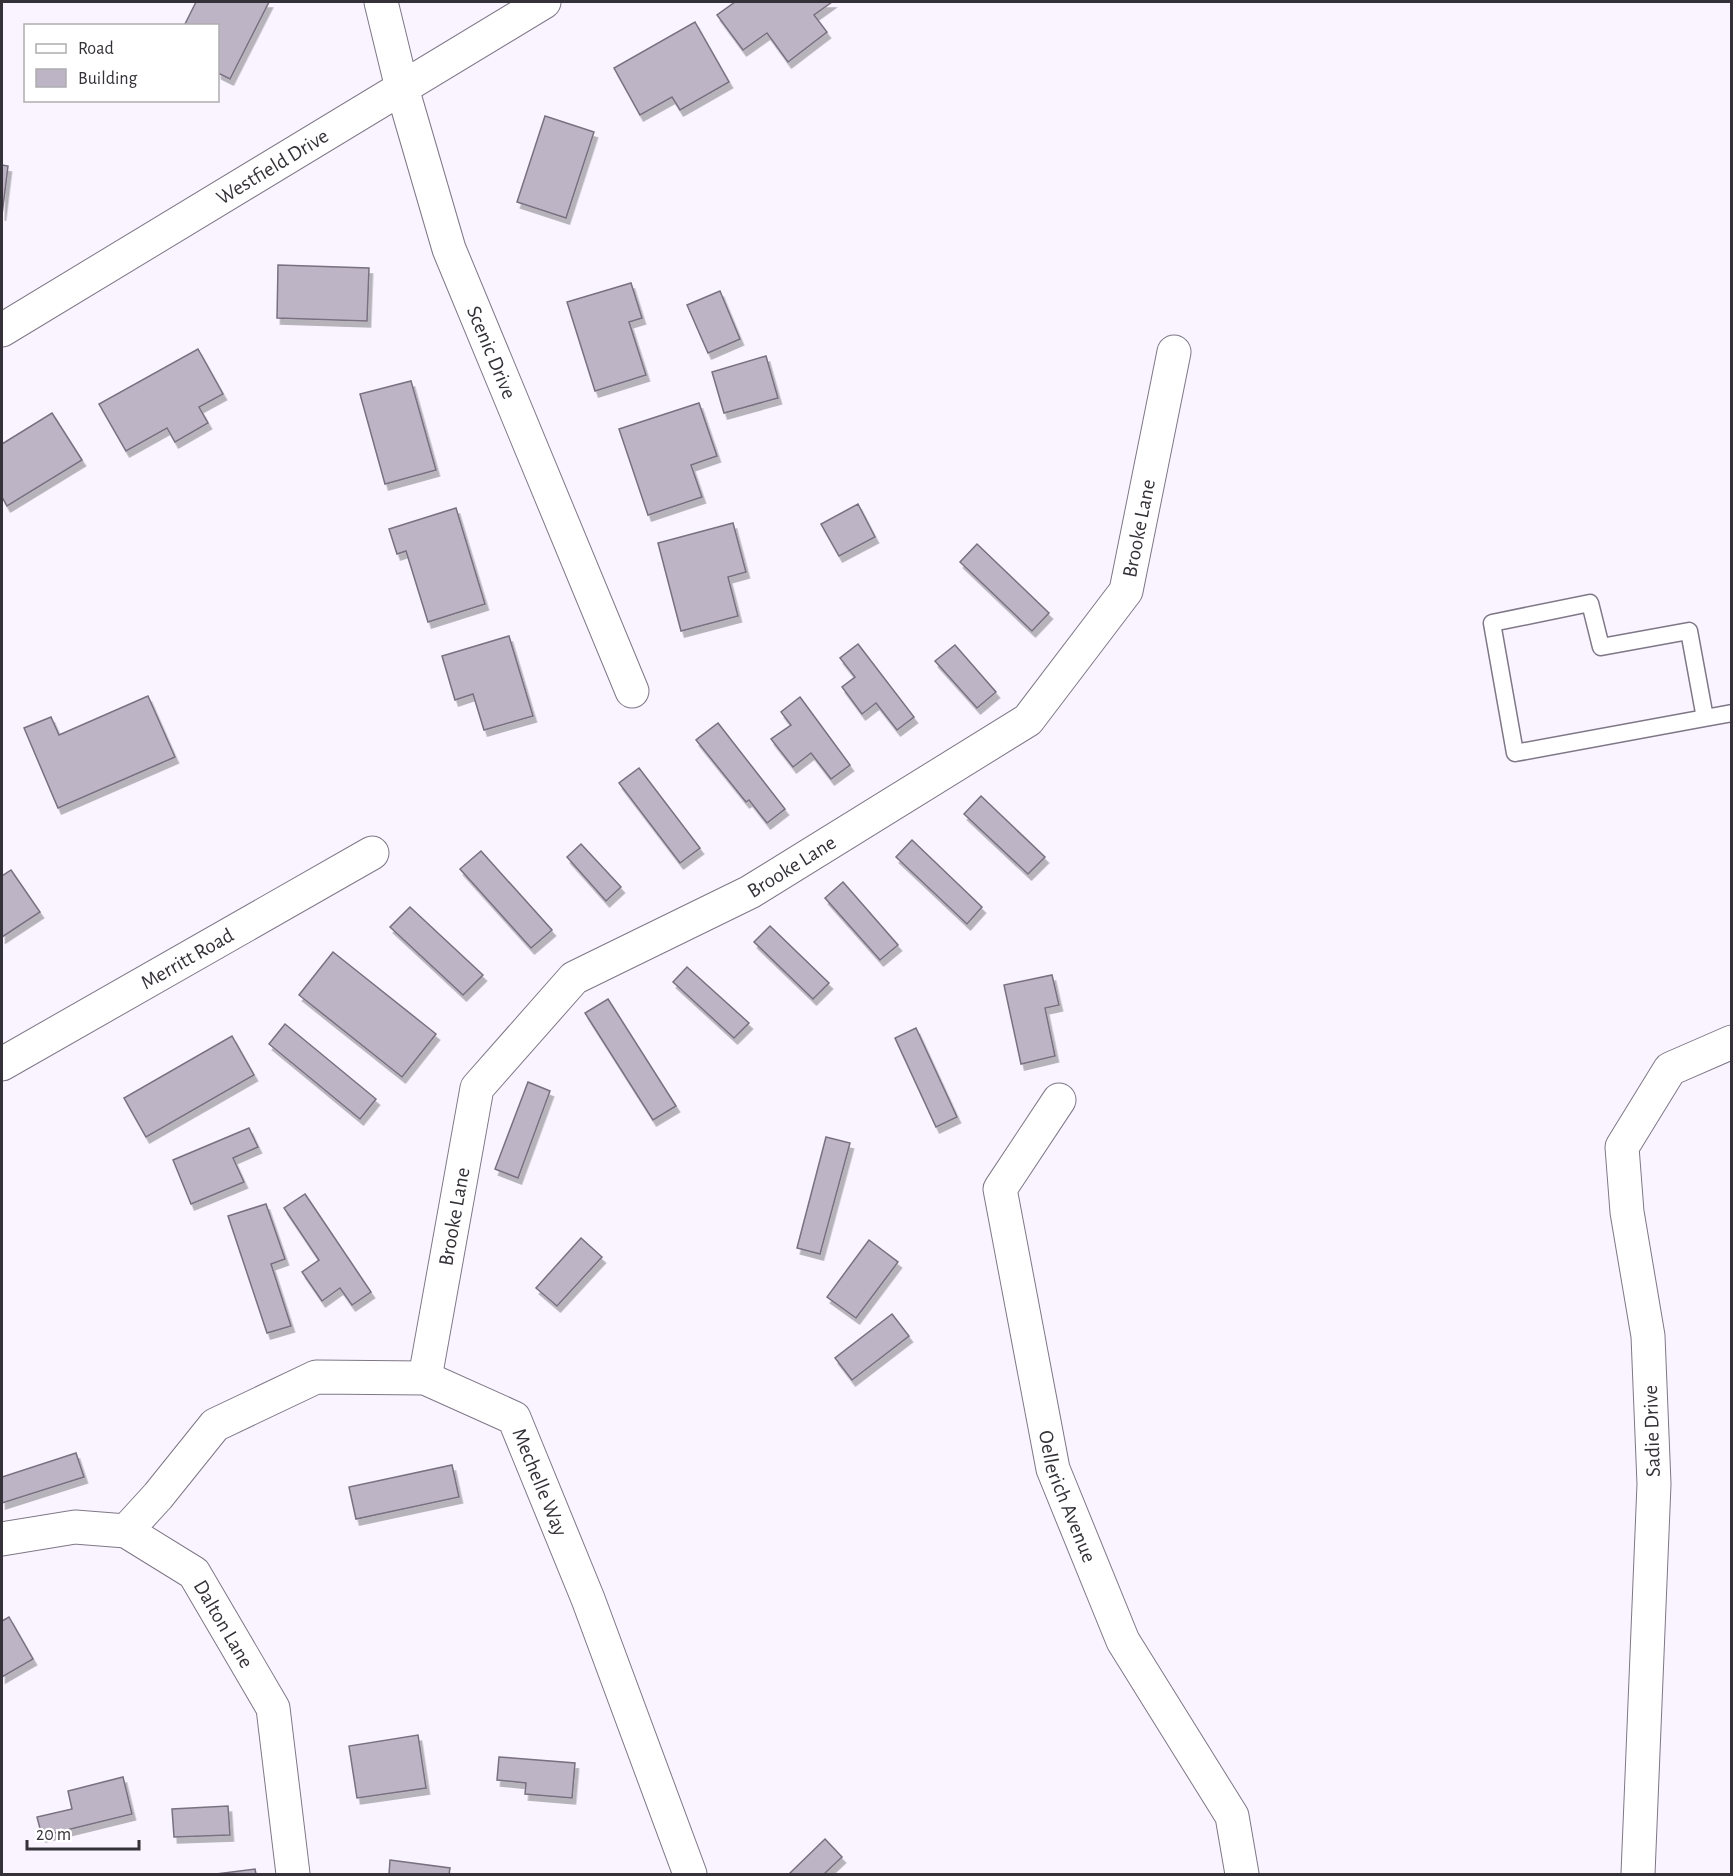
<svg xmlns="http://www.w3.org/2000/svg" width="1733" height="1876" font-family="'Alegreya Sans',sans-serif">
  <defs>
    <filter id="shadow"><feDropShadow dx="3.5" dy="6" stdDeviation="0" flood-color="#0004"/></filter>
  </defs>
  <rect width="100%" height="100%" fill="#f9f4ff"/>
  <g fill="#bdb4c5" stroke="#797080" stroke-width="1.5" filter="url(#shadow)">
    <polygon points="196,2 269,2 230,79 218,73 218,26 184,26"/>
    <polygon points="735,2 832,2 814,15 827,32 788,62 767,33 743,50 717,15"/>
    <polygon points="695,22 729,82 680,110 672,97 640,115 614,68"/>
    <polygon points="545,116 594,132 566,218 517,202"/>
    <polygon points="2,165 8,166 2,215"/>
    <polygon points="278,265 369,268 367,321 277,318"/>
    <polygon points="631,283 642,318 629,322 646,375 595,391 567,302"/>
    <polygon points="720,291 740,339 708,353 687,305"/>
    <polygon points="198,349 223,394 199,407 208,423 175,442 167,428 126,451 99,404"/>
    <polygon points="766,356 778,398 724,413 712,372"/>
    <polygon points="411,381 436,470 385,484 360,394"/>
    <polygon points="699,403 717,456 691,465 702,497 648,515 619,429"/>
    <polygon points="52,413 82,460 7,506 2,497 2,444"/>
    <polygon points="858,504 875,537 839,556 821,524"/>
    <polygon points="456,508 485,604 428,622 406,551 397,554 389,529"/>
    <polygon points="733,523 746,572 728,577 738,616 681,631 658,543"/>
    <polygon points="977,544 1049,613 1032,631 960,562"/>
    <polygon points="509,636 533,716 484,730 473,694 455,700 442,656"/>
    <polygon points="858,644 914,717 897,730 876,703 862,714 842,687 855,677 840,658"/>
    <polygon points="955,645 996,692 977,708 935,661"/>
    <polygon points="148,696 175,757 58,808 24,728 51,717 59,735"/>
    <polygon points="800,697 850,765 831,779 811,753 793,767 771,739 791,725 781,712"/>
    <polygon points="718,723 785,809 767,823 749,800 746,802 696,740"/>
    <polygon points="639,768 700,848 680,863 619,783"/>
    <polygon points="981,796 1045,857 1028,874 964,814"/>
    <polygon points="912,840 982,907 967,924 896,857"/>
    <polygon points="581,844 621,887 606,901 567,857"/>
    <polygon points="481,851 552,930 531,948 460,869"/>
    <polygon points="11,870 40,912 2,937 2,876"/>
    <polygon points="843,882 898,945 880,960 825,898"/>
    <polygon points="410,907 483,975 463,995 390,927"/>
    <polygon points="770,926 829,983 813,999 754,942"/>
    <polygon points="333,952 436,1034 402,1077 299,995"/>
    <polygon points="687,967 749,1023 734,1038 673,982"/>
    <polygon points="1052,975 1059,1005 1045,1008 1055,1056 1021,1064 1004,985"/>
    <polygon points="608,999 676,1106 653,1120 585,1013"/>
    <polygon points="285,1024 376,1099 360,1119 269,1044"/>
    <polygon points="916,1028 957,1117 936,1127 895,1038"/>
    <polygon points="232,1036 254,1075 146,1137 124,1098"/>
    <polygon points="528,1082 550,1091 518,1178 495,1169"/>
    <polygon points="249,1128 258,1147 233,1158 244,1182 191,1204 173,1160"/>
    <polygon points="826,1137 850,1143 820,1254 797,1248"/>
    <polygon points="305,1194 371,1292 352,1305 340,1288 322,1301 302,1272 319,1260 284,1208"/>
    <polygon points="266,1204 285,1259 271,1264 291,1326 267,1333 228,1216"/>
    <polygon points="581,1238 602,1257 557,1306 536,1288"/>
    <polygon points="869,1240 898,1262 856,1318 827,1297"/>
    <polygon points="892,1314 909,1336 852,1380 835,1358"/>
    <polygon points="76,1453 84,1477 2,1503 2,1477"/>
    <polygon points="452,1465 459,1497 356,1519 349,1487"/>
    <polygon points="9,1617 33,1659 2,1677 2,1621"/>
    <polygon points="418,1735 426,1788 357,1798 349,1746"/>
    <polygon points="499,1757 575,1763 572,1798 525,1794 526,1783 497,1780"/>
    <polygon points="123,1777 132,1814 42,1836 37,1817 72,1809 68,1791"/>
    <polygon points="228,1806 230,1835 174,1837 172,1809"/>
    <polygon points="825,1839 842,1857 824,1874 789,1874"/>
    <polygon points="390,1860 450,1868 449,1874 389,1874"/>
    <polygon points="255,1869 256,1874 216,1874"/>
  </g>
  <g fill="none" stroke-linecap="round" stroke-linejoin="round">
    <g stroke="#7f7787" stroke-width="19">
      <polyline id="service" points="1705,718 1689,631 1601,647 1590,603 1492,623 1515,753 1705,718 1732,713"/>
    </g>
    <g stroke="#7f7787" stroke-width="35">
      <g id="minor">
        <path id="s1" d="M381,2L402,88L449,249L632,691"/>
        <path id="s2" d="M2,330L544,2"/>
        <path id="s3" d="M2,1064L372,853"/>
        <path id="s4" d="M1059,1100L1000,1189L1053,1469L1123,1641L1232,1816L1242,1874"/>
        <path id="s5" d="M425,1378L477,1088L574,978L750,892L1028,720L1126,591L1174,352"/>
        <path id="s6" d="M126,1531L158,1496L215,1425L316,1377L425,1378L514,1418L588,1599L690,1874"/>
        <path id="s7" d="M2,1539L75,1527L126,1531L194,1573L273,1708L293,1874"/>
        <polyline points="1638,1874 1654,1484 1648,1336 1627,1212 1622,1147 1670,1069 1732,1042"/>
      </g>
    </g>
    <use href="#service" stroke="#fff" stroke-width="16"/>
    <use href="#minor" stroke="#fff" stroke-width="33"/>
  </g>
  <g text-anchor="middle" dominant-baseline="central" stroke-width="4.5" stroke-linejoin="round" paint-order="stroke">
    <g font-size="21" fill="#353138" stroke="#fff">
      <text stroke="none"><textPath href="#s2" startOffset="316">Westfield Drive</textPath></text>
      <text stroke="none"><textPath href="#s1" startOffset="368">Scenic Drive</textPath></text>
      <text stroke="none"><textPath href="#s5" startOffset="1190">Brooke Lane</textPath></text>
      <text stroke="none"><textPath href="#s5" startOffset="686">Brooke Lane</textPath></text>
      <text stroke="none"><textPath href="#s3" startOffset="213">Merritt Road</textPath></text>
      <text stroke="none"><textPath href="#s5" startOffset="164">Brooke Lane</textPath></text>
      <text transform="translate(1652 1431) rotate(-92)">Sadie Drive</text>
      <text stroke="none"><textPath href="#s6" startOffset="526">Mechelle Way</textPath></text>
      <text stroke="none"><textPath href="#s4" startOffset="422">Oellerich Avenue</textPath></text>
      <text stroke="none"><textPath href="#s7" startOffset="264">Dalton Lane</textPath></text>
    </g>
  </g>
  <rect width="1733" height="1876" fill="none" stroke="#353138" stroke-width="6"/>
  <rect x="24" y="24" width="195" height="78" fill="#ffffff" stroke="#aeadaf" stroke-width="1.5"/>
  <rect x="36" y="44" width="30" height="9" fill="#ffffff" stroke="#aeadaf" stroke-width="1.5"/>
  <text x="78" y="54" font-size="18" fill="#353138">Road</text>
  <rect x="36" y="69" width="30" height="18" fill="#bdb4c5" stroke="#aeadaf" stroke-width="1.5"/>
  <text x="78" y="84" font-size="18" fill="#353138">Building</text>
  <path d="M27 1840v9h112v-9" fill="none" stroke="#353138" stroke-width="3"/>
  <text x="36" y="1840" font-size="18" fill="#353138" stroke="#ffffff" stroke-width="4.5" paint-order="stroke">20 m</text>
</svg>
